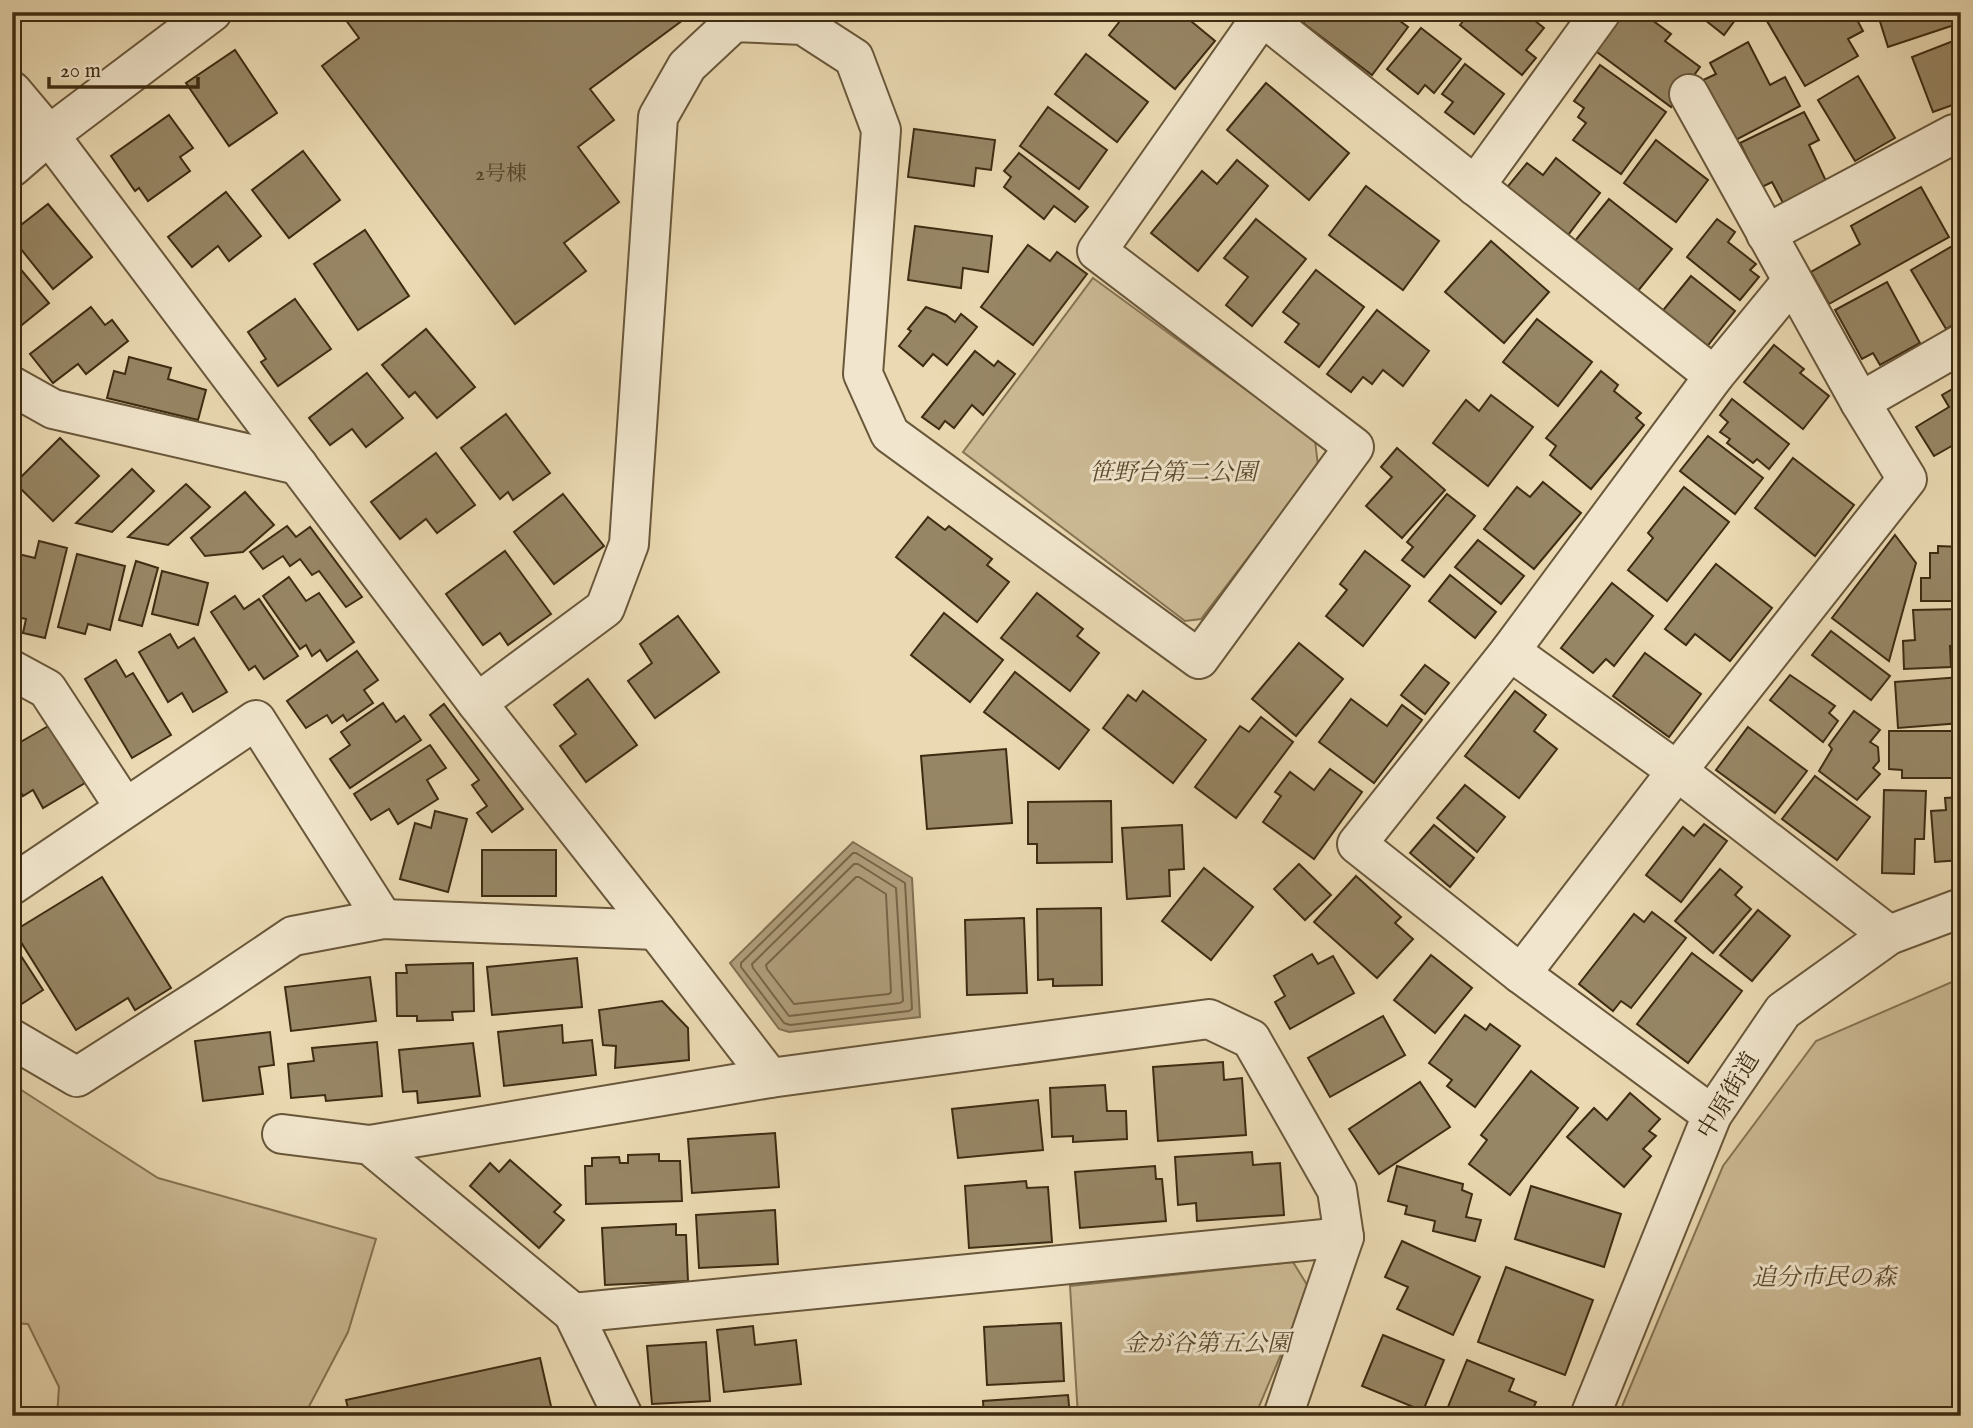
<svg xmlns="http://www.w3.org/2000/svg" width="1973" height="1428" font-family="'IM FELL English','Noto Serif JP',serif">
  <rect width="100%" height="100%" fill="#ead9b2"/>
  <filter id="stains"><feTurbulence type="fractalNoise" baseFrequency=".00286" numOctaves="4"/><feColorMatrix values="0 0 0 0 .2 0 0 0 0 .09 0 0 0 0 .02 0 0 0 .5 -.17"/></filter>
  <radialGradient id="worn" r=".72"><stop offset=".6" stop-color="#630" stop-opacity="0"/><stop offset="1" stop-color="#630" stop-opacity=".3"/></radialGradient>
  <g fill="#cdbc97" stroke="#867454" stroke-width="2">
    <polygon points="1093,278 1315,440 1318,466 1201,619 1185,621 963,452"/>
    <polygon points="1961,978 1961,1416 1618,1416 1723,1166 1816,1041"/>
    <polygon points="12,1084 158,1178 376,1239 348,1332 304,1416 57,1416 59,1387 28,1324 12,1323"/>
    <polygon points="1293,1262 1309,1288 1255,1416 1078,1416 1070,1286"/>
  </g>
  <polygon fill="#b09e7c" stroke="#827052" stroke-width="2" points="853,842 912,878 920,1017 789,1032 779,1029 730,963"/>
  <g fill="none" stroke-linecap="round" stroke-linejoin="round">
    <g stroke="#776547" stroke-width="2">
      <polygon points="853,853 856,853 905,883 912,1009 909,1011 790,1025 784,1023 741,967 741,963"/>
      <polygon points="854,864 858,864 896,888 903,1001 900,1003 789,1016 753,968 752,964"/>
      <polygon points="856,877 859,877 886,894 891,992 889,994 794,1004 767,969 766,965"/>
    </g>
  </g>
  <g fill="#978665" stroke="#3e2c12" stroke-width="2">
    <polygon points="340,12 683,12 687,17 590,89 614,120 578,147 619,202 564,243 586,271 515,324 322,66 359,38"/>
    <polygon points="1127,12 1180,12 1215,41 1175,89 1109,35"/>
    <polygon points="1312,12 1388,12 1408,27 1372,75 1303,23"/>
    <polygon points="1461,12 1524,12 1544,28 1526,50 1536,58 1522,75 1460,25 1467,16"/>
    <polygon points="1620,12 1641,12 1671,34 1665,41 1700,67 1671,107 1593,49"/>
    <polygon points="1695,12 1741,12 1724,35"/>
    <polygon points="1771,12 1853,12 1863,31 1848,39 1858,56 1805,86 1764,16"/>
    <polygon points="1877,12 1953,12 1957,24 1888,47"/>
    <polygon points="1421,28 1461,59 1434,93 1425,85 1418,94 1387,69"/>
    <polygon points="1961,38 1961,102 1933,112 1912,57"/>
    <polygon points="1748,42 1770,85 1785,77 1800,106 1732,142 1699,82 1716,74 1710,63"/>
    <polygon points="235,50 277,113 229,146 186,83"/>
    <polygon points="1086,54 1148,102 1117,142 1055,94"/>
    <polygon points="1465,64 1504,94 1474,134 1445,112 1453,102 1442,94"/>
    <polygon points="1600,65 1666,112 1621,174 1573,140 1586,123 1578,117 1584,108 1574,101"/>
    <polygon points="1858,76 1895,138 1855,161 1818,100"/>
    <polygon points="1266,83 1349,153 1309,200 1227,130"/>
    <polygon points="1048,107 1107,150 1079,189 1020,146"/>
    <polygon points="1804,112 1819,140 1809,145 1826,181 1783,203 1772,182 1762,187 1740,143"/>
    <polygon points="169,115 193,148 180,157 190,171 148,201 139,188 135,191 111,156"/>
    <polygon points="914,129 995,140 991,170 976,168 974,186 908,177"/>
    <polygon points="1656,140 1708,180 1676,222 1624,183"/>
    <polygon points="303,151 340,200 289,238 252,190"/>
    <polygon points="1019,153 1088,207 1075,222 1054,206 1044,219 1004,187 1011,177 1004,171"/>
    <polygon points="1556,158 1600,193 1565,239 1504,191 1527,163 1543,175"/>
    <polygon points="1237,160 1268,186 1198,271 1151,233 1202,171 1217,184"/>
    <polygon points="1366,186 1439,241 1403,290 1329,235"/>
    <polygon points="1921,187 1949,237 1829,304 1811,272 1860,244 1851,226"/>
    <polygon points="226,192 261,236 229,261 218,246 192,267 168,237"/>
    <polygon points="1609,199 1672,249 1633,297 1570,247"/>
    <polygon points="48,204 92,257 53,289 12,238 12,232"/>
    <polygon points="1256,219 1306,259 1252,326 1226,305 1248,277 1224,258"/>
    <polygon points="1717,219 1735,232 1728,242 1756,264 1750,270 1759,277 1740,300 1687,257"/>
    <polygon points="915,226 992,236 988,272 963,268 961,288 908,280"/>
    <polygon points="365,230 409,296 358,330 314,264"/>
    <polygon points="1491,241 1549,292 1504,343 1445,292"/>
    <polygon points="1961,241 1961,320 1946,329 1911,270"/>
    <polygon points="1028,245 1050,261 1057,252 1087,274 1033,345 981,307"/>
    <polygon points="12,259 49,303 12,333"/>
    <polygon points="1316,270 1364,307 1319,367 1285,342 1299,324 1283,312"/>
    <polygon points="1691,276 1735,311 1705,349 1660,314"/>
    <polygon points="1887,282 1920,343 1880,365 1873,353 1862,359 1835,310"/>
    <polygon points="295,299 331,349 278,386 261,362 266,359 248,332"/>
    <polygon points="91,307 105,325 112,320 128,341 86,374 78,364 53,383 30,354"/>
    <polygon points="926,307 946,315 955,322 961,314 977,327 947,365 933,354 923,366 899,346 911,331 908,329"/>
    <polygon points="1377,310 1429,351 1403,386 1383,370 1372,384 1363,377 1351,392 1327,374"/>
    <polygon points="1537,319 1592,362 1558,406 1503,362"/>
    <polygon points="426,329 475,387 437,418 415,392 409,397 382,365"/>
    <polygon points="1774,345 1804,369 1800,373 1829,396 1803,429 1744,382"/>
    <polygon points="975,351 994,366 998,361 1015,374 983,415 972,405 954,428 945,421 939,429 922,417"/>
    <polygon points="129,357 171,368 168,379 206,390 198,420 107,398 114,371 125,374"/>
    <polygon points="1601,371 1618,385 1614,391 1641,413 1636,418 1644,425 1591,489 1550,455 1556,446 1546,438"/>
    <polygon points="367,373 403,418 366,447 352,429 330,445 309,418"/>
    <polygon points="1961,384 1961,449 1957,443 1934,456 1916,427 1949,407 1942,395"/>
    <polygon points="1491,395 1533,427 1488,486 1433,443 1466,400 1479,411"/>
    <polygon points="1732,399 1789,444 1769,469 1757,459 1753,463 1727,443 1730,439 1720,432 1728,422 1720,415"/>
    <polygon points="506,414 550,473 513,500 508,492 500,499 461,448"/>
    <polygon points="1708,436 1763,478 1735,514 1680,471"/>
    <polygon points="60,438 99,476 53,521 15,483"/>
    <polygon points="1397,448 1445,490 1402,538 1366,506 1392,477 1381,467"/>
    <polygon points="436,453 475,505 437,533 426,519 400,539 371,502"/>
    <polygon points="1793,458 1854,505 1815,556 1755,508"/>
    <polygon points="132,469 154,491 112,532 76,523"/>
    <polygon points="1543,482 1581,513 1534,569 1484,529 1517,487 1530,497"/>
    <polygon points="186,484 210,507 168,545 128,537"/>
    <polygon points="1684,487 1729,522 1667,601 1628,570 1653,538 1648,533"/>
    <polygon points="245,492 274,525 243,552 205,556 191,538"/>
    <polygon points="563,494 604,546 554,584 514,532"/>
    <polygon points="1447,494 1475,516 1424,577 1402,560 1413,547 1407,542"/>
    <polygon points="928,517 945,530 949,526 992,559 987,565 1009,582 977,622 896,557"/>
    <polygon points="287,526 296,537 310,527 362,597 346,607 319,571 312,575 300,559 290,566 283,556 263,569 250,552"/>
    <polygon points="1895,535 1916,563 1889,661 1832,618"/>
    <polygon points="1478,540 1524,576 1501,604 1455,567"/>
    <polygon points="39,541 67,548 45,638 23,633 26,619 13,616 17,598 12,597 12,561 14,553 35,558"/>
    <polygon points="1938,546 1961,547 1961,601 1921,601 1921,578 1930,578 1930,553 1938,553"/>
    <polygon points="505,551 551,614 508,645 500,633 483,645 446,594"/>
    <polygon points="1365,551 1410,586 1363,646 1326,616 1347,590 1340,584"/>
    <polygon points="77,554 125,566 110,630 88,624 85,634 58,627"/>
    <polygon points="136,561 158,568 142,626 119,620"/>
    <polygon points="1716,564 1772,608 1730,661 1695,634 1686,645 1665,629"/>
    <polygon points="162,571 208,583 198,625 152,614"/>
    <polygon points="1450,575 1496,612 1475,638 1429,601"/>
    <polygon points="289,577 306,601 319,593 354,642 327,661 320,650 312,656 306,645 300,649 263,596"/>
    <polygon points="1612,583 1653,616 1614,666 1606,659 1593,673 1561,648"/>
    <polygon points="1037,593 1083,629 1077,636 1099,653 1070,691 1001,638"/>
    <polygon points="235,596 244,609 259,599 298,656 264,679 255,666 249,670 211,612"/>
    <polygon points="1961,609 1961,645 1950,646 1951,667 1904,669 1903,641 1915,640 1913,610"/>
    <polygon points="944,613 1003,660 970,702 911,655"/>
    <polygon points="678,616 719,672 655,718 628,681 652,663 640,644"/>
    <polygon points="1831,631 1890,676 1871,700 1812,655"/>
    <polygon points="170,634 178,648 194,638 227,692 193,712 182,693 168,702 139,652"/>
    <polygon points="1299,643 1343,679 1296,736 1252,699"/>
    <polygon points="357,651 378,680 364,690 373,703 347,721 343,715 332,723 327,715 306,728 287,701"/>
    <polygon points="1645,653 1701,694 1669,737 1613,696"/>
    <polygon points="116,660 126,677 133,673 171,735 132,758 85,679"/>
    <polygon points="1425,665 1449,683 1425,714 1401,695"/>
    <polygon points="1015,672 1089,730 1059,769 984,712"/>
    <polygon points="1790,675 1835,706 1829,713 1838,721 1823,742 1770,700"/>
    <polygon points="1961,677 1961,723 1898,728 1895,682"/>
    <polygon points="588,679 637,745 586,782 560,746 576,734 554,705"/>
    <polygon points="1143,691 1206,740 1173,783 1103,728 1128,695 1136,701"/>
    <polygon points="1515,691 1546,715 1534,731 1557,749 1519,798 1465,756"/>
    <polygon points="1351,699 1387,726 1402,705 1422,720 1374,783 1319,742"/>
    <polygon points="383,703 396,722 404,716 421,740 350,788 330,759 350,745 341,732"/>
    <polygon points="444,704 523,809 492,832 477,813 487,806 472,785 479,780 430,715"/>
    <polygon points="1854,711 1880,730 1870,742 1878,747 1879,761 1873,768 1880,774 1857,800 1819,771 1832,749 1829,745"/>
    <polygon points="1261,717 1293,742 1236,818 1195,787 1240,726 1249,732"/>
    <polygon points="50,725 85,783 43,808 33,790 23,796 12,777 12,747"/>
    <polygon points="1748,727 1807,771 1775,813 1716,770"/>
    <polygon points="1889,731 1961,731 1961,778 1902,778 1902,770 1889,769"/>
    <polygon points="430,745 446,768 427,780 438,799 398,824 389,809 371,820 354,794"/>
    <polygon points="1006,749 1012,823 927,829 921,756"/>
    <polygon points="1330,769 1362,792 1314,859 1263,822 1281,796 1275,792 1290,772 1314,790"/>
    <polygon points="1815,776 1870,817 1837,860 1782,819"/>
    <polygon points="1465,785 1505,817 1477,852 1437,818"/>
    <polygon points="1884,790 1926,791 1924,839 1915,839 1914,874 1882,873"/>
    <polygon points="1961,797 1961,860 1935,862 1931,811 1946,810 1945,798"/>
    <polygon points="1111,801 1112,862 1037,863 1037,844 1028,844 1028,802"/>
    <polygon points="435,811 467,819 448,892 400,879 415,823 431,828"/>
    <polygon points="1704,824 1727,841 1681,902 1646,875 1683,827 1694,836"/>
    <polygon points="1182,825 1184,869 1169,870 1170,896 1127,899 1122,828"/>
    <polygon points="1434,825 1474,858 1450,887 1410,853"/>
    <rect x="482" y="850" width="74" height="46"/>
    <polygon points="1299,864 1331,895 1305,920 1274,889"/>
    <polygon points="1204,868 1253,907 1211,960 1162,921"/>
    <polygon points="1720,869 1742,887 1735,895 1751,909 1713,953 1675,921"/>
    <polygon points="1356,876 1401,917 1395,923 1413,939 1377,978 1314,922"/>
    <polygon points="102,877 171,988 135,1010 128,998 76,1030 14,931"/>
    <polygon points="1101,908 1102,985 1053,986 1053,979 1038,980 1037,909"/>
    <polygon points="1758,910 1790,936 1752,981 1720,955"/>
    <polygon points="1652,912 1686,938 1631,1008 1621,1001 1613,1011 1579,984 1634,914 1644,922"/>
    <polygon points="1024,918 1027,993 967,995 965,920"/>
    <polygon points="12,942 43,990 14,1009 12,1007"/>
    <polygon points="1692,953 1742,991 1688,1063 1637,1024"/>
    <polygon points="1312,954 1318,964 1333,956 1354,993 1290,1029 1275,1002 1285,996 1274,976"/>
    <polygon points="1431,955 1472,988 1435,1033 1394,1000"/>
    <polygon points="577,958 582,1007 492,1015 487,967"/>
    <polygon points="473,963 474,1011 452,1012 453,1020 417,1021 417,1016 397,1016 396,973 407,973 406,965"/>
    <polygon points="370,977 376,1021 291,1031 285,987"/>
    <polygon points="662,1001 688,1028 689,1060 615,1068 616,1046 603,1045 599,1010"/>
    <polygon points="1465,1015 1486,1030 1490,1024 1520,1046 1475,1107 1447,1086 1452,1080 1429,1063"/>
    <polygon points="1383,1016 1405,1055 1330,1097 1308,1058"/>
    <polygon points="562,1025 563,1043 592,1040 596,1075 504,1086 498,1032"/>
    <polygon points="270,1032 274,1065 259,1067 263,1094 203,1101 195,1041"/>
    <polygon points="377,1042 382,1096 326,1101 325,1095 291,1098 288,1064 314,1061 312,1048"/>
    <polygon points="473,1043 480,1096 418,1103 417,1091 403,1092 399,1050"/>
    <polygon points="1223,1062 1224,1080 1242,1078 1246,1135 1158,1141 1153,1067"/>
    <polygon points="1531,1071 1578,1108 1510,1195 1469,1164 1487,1140 1481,1135"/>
    <polygon points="1420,1082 1450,1127 1379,1174 1349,1129"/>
    <polygon points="1105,1085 1107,1111 1126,1111 1127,1139 1073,1142 1073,1136 1052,1137 1050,1088"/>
    <polygon points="1630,1093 1660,1119 1649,1131 1656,1136 1643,1149 1651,1156 1624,1187 1567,1137 1594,1108 1607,1120"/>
    <polygon points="1038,1100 1043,1150 958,1158 952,1109"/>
    <polygon points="775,1133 779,1187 692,1193 688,1139"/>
    <polygon points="1252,1152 1253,1165 1280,1163 1284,1215 1197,1221 1196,1203 1178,1205 1175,1157"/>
    <polygon points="659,1154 659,1161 680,1161 682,1201 586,1204 585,1166 592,1166 592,1158 619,1157 620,1163 628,1163 628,1155"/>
    <polygon points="510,1160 561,1205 554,1212 564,1220 539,1248 470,1186 490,1163 499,1172"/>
    <polygon points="1155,1166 1156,1179 1162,1179 1166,1221 1080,1228 1075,1172"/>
    <polygon points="1397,1166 1463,1184 1462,1190 1472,1194 1466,1217 1481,1220 1475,1241 1433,1231 1435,1221 1405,1214 1407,1206 1388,1201"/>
    <polygon points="1026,1181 1027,1188 1048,1187 1052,1242 969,1248 965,1186"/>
    <polygon points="1531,1186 1621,1214 1604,1267 1515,1239"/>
    <polygon points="775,1210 778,1264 699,1268 696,1215"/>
    <polygon points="676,1224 676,1235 686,1235 688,1281 605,1285 602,1228"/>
    <polygon points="1402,1241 1480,1277 1453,1335 1397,1309 1408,1287 1385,1277"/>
    <polygon points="1506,1267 1593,1300 1565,1375 1478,1342"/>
    <polygon points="1061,1323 1064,1381 987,1385 984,1327"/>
    <polygon points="753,1326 755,1345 796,1340 801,1384 724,1392 717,1330"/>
    <polygon points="1383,1335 1444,1360 1423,1411 1362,1386"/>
    <polygon points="706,1342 710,1401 652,1404 647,1346"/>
    <polygon points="540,1358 553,1415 350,1416 346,1400"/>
    <polygon points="1467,1360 1514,1379 1509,1391 1536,1402 1530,1416 1472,1416 1448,1407"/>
    <polygon points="1068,1395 1070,1416 984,1416 983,1401"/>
    <polygon points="798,1411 798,1416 733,1416 733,1415"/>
  </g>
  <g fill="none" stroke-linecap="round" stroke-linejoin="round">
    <g stroke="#69573a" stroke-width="42">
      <g id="minor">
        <polyline points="1262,16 1714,376"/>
        <polyline points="12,91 49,135 477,703 656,930 770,1078 1209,1019 1251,1039 1337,1190 1344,1237 1283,1416"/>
        <polyline points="12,167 49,135 212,12"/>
        <polyline points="1475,186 1601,12"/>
        <polyline points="1766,234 1954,134 1961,133"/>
        <polyline points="12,386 53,409 298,465"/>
        <polyline points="1860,402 1961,344"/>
        <polyline points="1510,651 1677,771 1889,935"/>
        <polyline points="12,670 47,689 125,808"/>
        <polyline points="477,703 605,608 629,544 658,117 687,66 734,22 803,25 854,58 881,130 863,374 890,434 1199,659 1354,447 1097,251 1265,12"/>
        <polyline points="12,885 256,720 383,919"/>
        <polyline points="1521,974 1677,771 1907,479 1860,402 1689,94"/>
        <polyline points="12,1039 77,1077 210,992 293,936 383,919 656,930"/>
        <polyline points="1712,1115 1521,974 1357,844 1510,651 1714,376 1792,281"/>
        <polyline points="282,1134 370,1145 573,1313 623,1416"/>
        <polyline points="370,1145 770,1078"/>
        <polyline points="573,1313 1344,1237"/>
        <polyline points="1590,1416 1712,1115 1783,1011 1889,935 1961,908"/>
      </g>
    </g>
    <use href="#minor" stroke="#f1e6cd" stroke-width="38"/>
  </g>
  <g text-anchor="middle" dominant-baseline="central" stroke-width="6" stroke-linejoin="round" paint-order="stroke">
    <g font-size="21" fill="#544227">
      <text x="501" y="174">2号棟</text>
    </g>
    <g font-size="24" font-style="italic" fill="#5b492d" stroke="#f1e6cd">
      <text x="1173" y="473">笹野台第二公園</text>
      <text x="1824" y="1278">追分市民の森</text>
      <text x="1207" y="1344">金が谷第五公園</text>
    </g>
    <g font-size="24" fill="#3e2c12" stroke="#f1e6cd">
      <text transform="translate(1729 1096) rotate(-59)">中原街道</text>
    </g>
  </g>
  <rect width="1973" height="1428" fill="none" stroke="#ead9b2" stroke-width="42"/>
  <rect x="14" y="14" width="1945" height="1400" fill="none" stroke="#3e2c12" stroke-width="3.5"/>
  <rect x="21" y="21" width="1931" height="1386" fill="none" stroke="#3e2c12" stroke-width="2"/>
  <path d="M49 77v10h149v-10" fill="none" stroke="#3e2c12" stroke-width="3.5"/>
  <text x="60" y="77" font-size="21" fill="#3e2c12" stroke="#f1e6cd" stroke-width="5" paint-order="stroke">20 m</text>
  <rect width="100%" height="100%" filter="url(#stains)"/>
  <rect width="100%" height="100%" fill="url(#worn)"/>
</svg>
